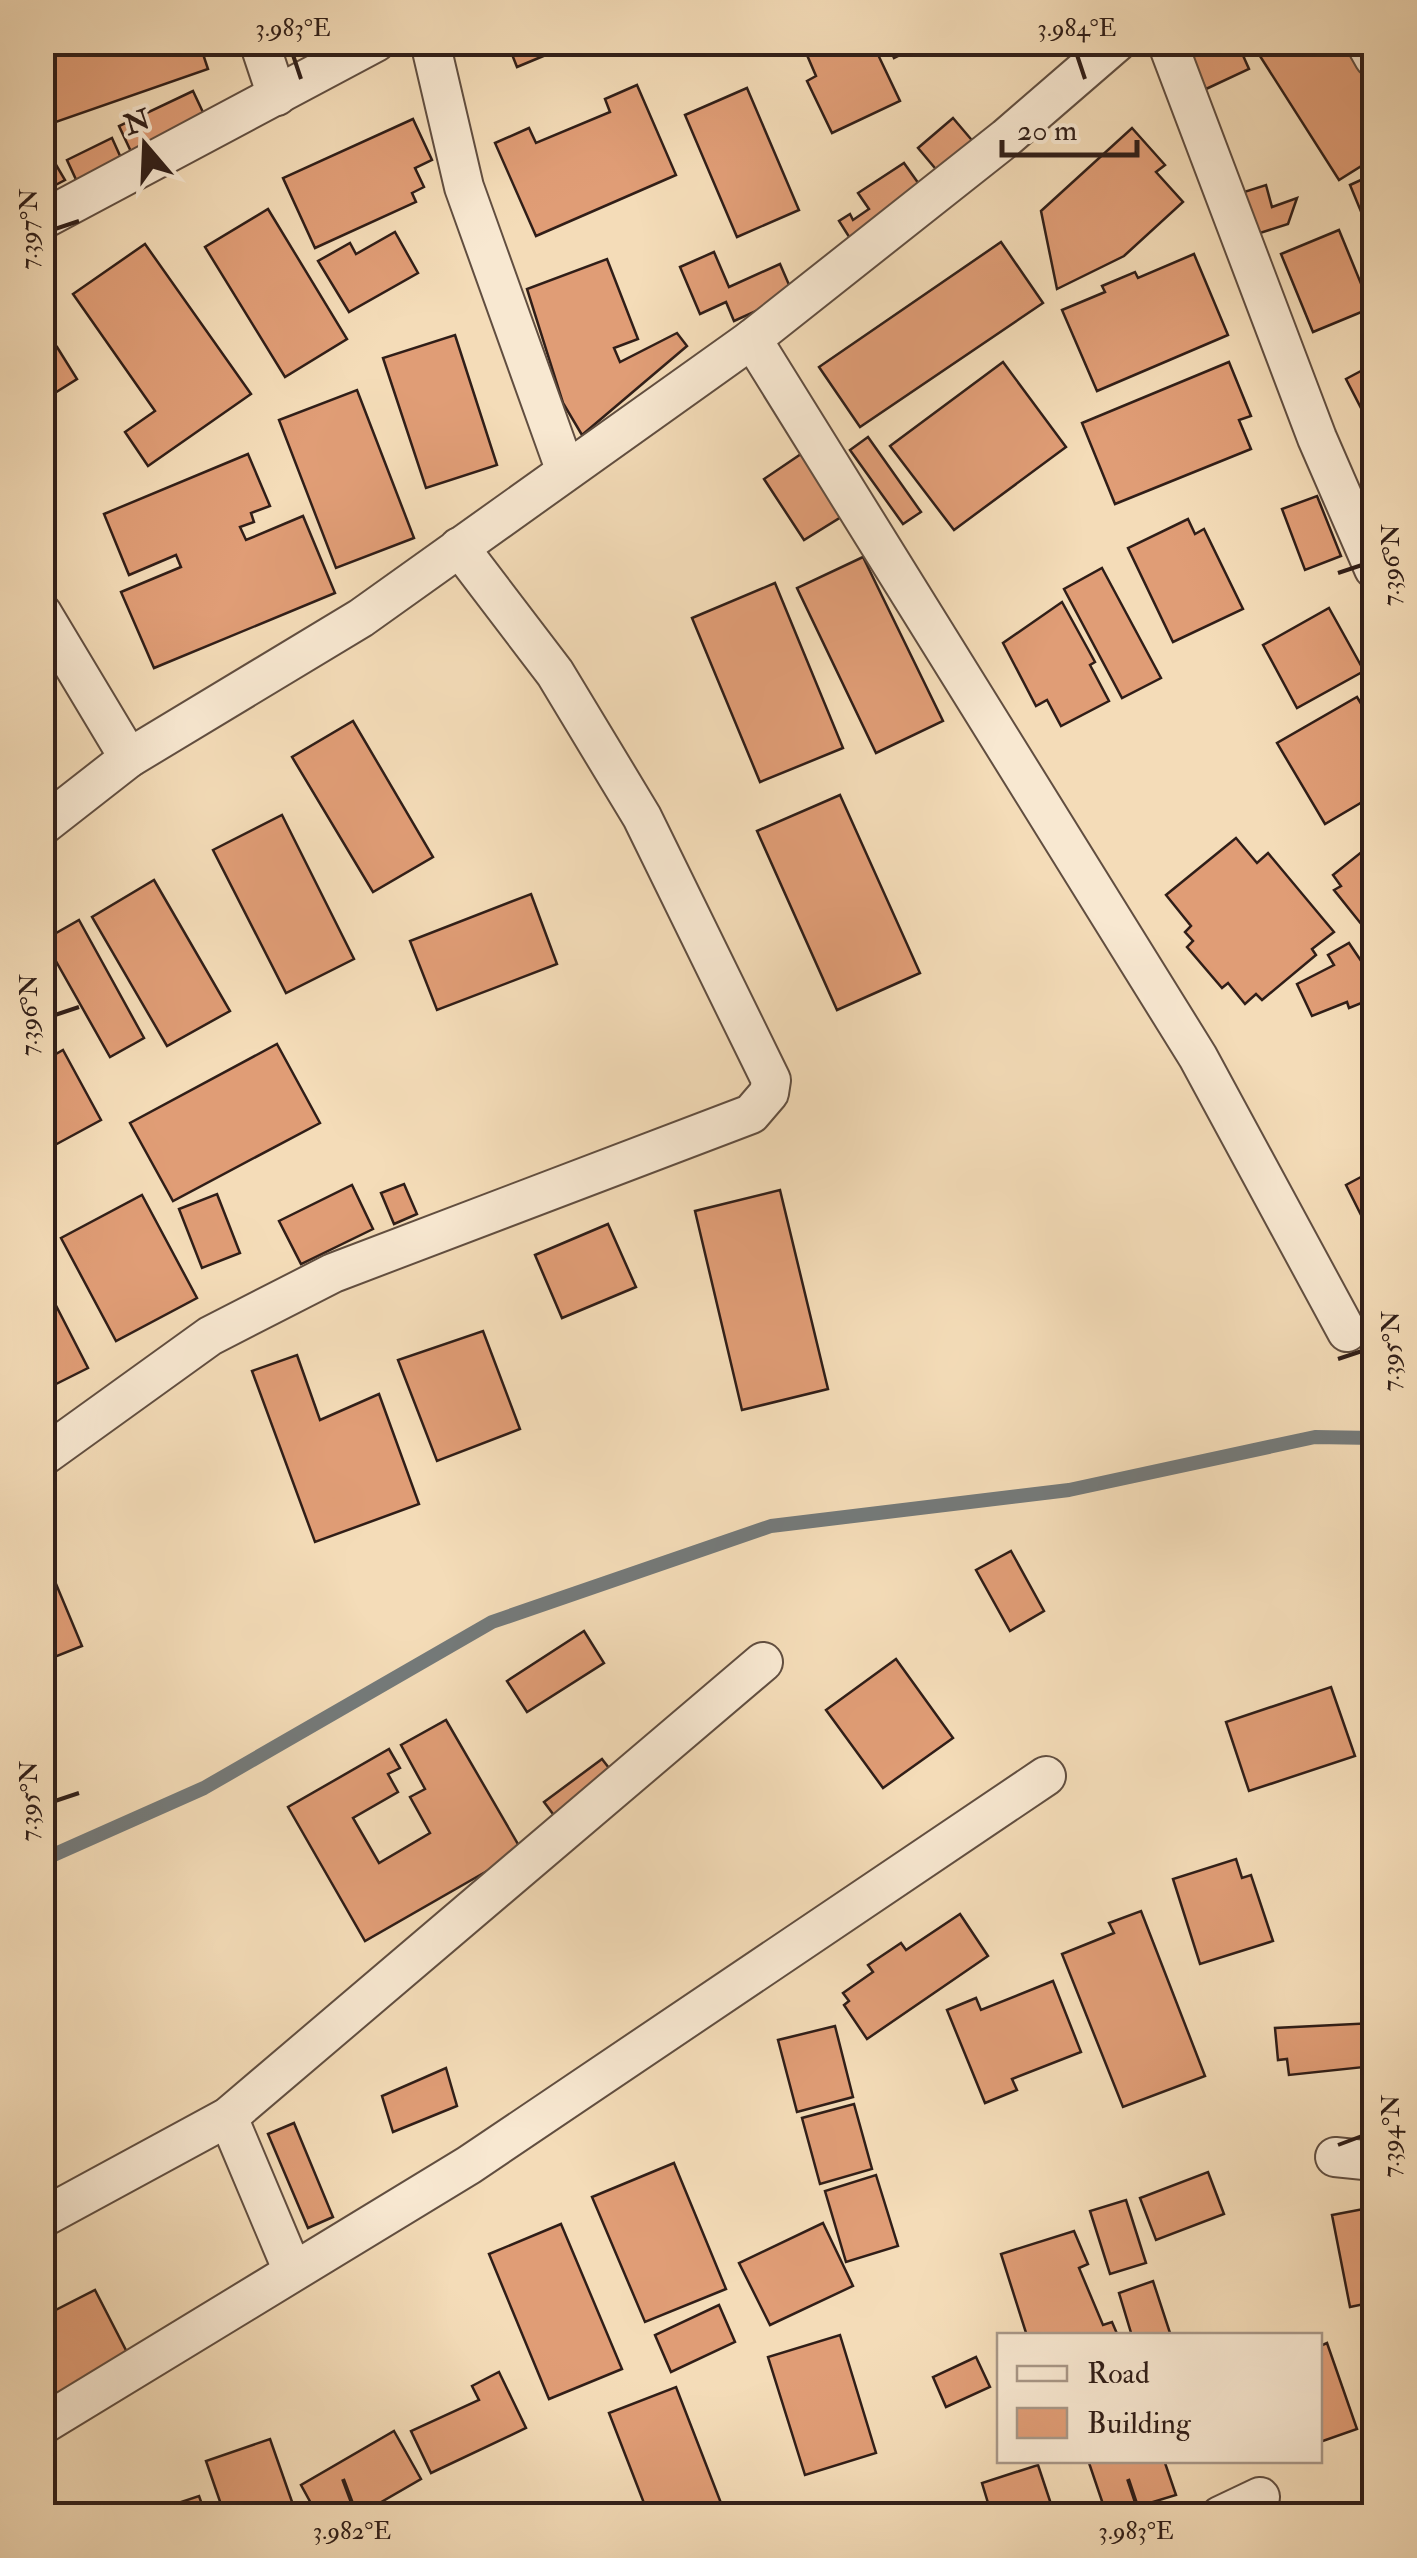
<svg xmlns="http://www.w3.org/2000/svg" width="1417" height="2558" font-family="'IM FELL Double Pica',serif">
  <rect width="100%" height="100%" fill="#f4dcb8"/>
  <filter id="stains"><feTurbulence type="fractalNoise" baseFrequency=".002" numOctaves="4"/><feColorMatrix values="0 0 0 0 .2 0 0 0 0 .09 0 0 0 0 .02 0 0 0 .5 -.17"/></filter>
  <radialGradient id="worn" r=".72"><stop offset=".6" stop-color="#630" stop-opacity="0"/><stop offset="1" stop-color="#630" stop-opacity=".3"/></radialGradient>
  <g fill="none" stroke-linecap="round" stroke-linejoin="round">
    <polyline stroke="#747a7a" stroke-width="14" points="42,1860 204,1788 492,1622 771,1526 1069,1490 1315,1437 1374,1438"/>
  </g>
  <g fill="#e09d76" stroke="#301e18" stroke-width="2.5">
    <polygon points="79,42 199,42 208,69 53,123 42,94 42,55"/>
    <polygon points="507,42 577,42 517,67"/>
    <polygon points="834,42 872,42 900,101 832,133 807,81 816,76 807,55"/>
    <polygon points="887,42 926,42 894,58"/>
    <polygon points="1214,42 1237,42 1249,69 1206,89 1189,54"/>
    <polygon points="1251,42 1342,42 1374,93 1374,158 1339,180"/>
    <polygon points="637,85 676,175 536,236 495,143 529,128 536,143 610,112 605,99"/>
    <polygon points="747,88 799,210 737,237 685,115"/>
    <polygon points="193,91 208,123 134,158 119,126"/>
    <polygon points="953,118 976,145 940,174 918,148"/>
    <polygon points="413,119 432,160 415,168 424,187 412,193 416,202 315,248 283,178"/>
    <polygon points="1132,128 1165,165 1156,172 1183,202 1124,256 1057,289 1041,211"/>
    <polygon points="112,138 130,178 85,199 67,160"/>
    <polygon points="42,141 65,180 42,192"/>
    <polygon points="904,163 926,194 853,243 839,221 850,214 853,220 869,209 858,193"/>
    <polygon points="1374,174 1374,243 1350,185"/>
    <polygon points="1266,185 1272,207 1297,198 1288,224 1257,234 1244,192"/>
    <polygon points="268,209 347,339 285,377 205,247"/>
    <polygon points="1339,230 1371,308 1313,332 1281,254"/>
    <polygon points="395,232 418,273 349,312 318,261 350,243 356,254"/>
    <polygon points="1001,242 1043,303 860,427 819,367"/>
    <polygon points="145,244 251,394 148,466 125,432 155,411 73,294"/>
    <polygon points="714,252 729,287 780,264 793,294 734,321 726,302 700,314 680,267"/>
    <polygon points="1194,254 1228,335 1097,391 1062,310 1105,292 1102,286 1135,272 1138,278"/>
    <polygon points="607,259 638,339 614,348 620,362 677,333 687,346 582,435 563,403 527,289"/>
    <polygon points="455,335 497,465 426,488 383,358"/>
    <polygon points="57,347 77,379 42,401 42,357"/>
    <polygon points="1003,362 1066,447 954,530 890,446"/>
    <polygon points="1229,362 1251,416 1239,420 1251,449 1115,504 1082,423"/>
    <polygon points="1374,364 1374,412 1371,405 1362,410 1346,379"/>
    <polygon points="357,390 414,538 336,568 279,420"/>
    <polygon points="868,437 921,512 903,524 850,450"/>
    <polygon points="248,454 270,506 251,513 254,522 240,527 246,540 303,516 335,593 154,668 121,592 181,567 176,555 129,575 104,514"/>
    <polygon points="801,454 841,517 804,540 764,479"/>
    <polygon points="1317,496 1341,556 1305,570 1282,509"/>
    <polygon points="1188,519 1195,534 1204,529 1243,609 1173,642 1128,548"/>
    <polygon points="863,557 943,721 876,753 797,588"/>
    <polygon points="1102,568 1161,678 1122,698 1064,589"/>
    <polygon points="775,583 843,748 760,782 692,618"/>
    <polygon points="1062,602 1095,662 1090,665 1109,701 1061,726 1047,700 1036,706 1003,643"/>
    <polygon points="1329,608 1364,671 1297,708 1263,645"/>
    <polygon points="1357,697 1374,725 1374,795 1325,824 1277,743"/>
    <polygon points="353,721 433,857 373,892 292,757"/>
    <polygon points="840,795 920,973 837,1010 757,831"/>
    <polygon points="282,815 354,959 286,993 213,850"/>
    <polygon points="1236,838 1257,863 1268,853 1334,932 1312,949 1316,955 1262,1000 1256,994 1245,1004 1228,983 1222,988 1187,947 1193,941 1185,932 1191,926 1166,895"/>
    <polygon points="1374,842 1374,940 1334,890 1341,886 1333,875"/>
    <polygon points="154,880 230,1011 167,1046 92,917"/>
    <polygon points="531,894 557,964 437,1010 410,941"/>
    <polygon points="79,920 144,1038 110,1057 44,940"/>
    <polygon points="1349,943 1374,980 1374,998 1349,1008 1347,1002 1312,1016 1297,984 1334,965 1328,955"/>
    <polygon points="277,1044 320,1123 173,1201 130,1123"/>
    <polygon points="63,1050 101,1120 42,1152 42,1062"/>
    <polygon points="1374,1170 1374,1241 1346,1185"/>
    <polygon points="404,1184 417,1214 394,1224 381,1193"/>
    <polygon points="352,1185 373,1229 301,1264 279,1221"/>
    <polygon points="780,1190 828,1389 742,1410 695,1211"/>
    <polygon points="217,1194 240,1253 202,1268 179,1209"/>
    <polygon points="142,1195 197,1298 116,1341 61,1238"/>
    <polygon points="608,1224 636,1287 562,1318 535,1255"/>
    <polygon points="48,1290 88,1368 42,1391 42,1292"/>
    <polygon points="483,1331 520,1429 437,1461 398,1360"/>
    <polygon points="297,1355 320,1420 379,1394 419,1504 315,1542 252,1371"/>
    <polygon points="1011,1551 1044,1611 1010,1631 976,1570"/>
    <polygon points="46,1560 82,1646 42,1662 42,1561"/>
    <polygon points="584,1631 604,1663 527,1712 507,1681"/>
    <polygon points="896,1659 953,1738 883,1788 826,1710"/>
    <polygon points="1331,1687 1355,1756 1249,1791 1226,1722"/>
    <polygon points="446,1720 522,1851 365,1941 288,1807 389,1749 400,1768 388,1774 398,1792 353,1818 379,1863 430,1833 410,1797 425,1789 401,1745"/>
    <polygon points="602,1759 626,1790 568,1834 544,1802"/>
    <polygon points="1236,1859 1242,1878 1251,1875 1273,1941 1200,1964 1173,1879"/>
    <polygon points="1141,1911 1205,2076 1123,2107 1062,1954 1114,1933 1109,1923"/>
    <polygon points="960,1914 988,1956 867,2039 844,2005 849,2001 843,1993 873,1972 868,1965 901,1943 906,1950"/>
    <polygon points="1053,1981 1081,2052 1012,2079 1017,2090 985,2103 947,2010 976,1998 981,2010"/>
    <polygon points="1374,2023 1374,2066 1289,2075 1287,2059 1278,2060 1275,2028"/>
    <polygon points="835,2026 853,2097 797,2112 778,2040"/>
    <polygon points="446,2068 457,2106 393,2132 382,2096"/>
    <polygon points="854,2104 872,2169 820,2184 802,2118"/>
    <polygon points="294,2123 333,2217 308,2228 268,2134"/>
    <polygon points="674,2163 726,2289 645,2322 592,2197"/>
    <polygon points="1208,2172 1224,2214 1156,2240 1140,2198"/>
    <polygon points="876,2175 898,2246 846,2262 825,2191"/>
    <polygon points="1126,2200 1146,2263 1110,2274 1090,2211"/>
    <polygon points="1374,2207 1374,2302 1350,2307 1332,2215"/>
    <polygon points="823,2223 853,2286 770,2325 739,2263"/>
    <polygon points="561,2224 622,2369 549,2399 489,2254"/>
    <polygon points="1074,2231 1088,2264 1079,2268 1103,2325 1112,2322 1118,2336 1027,2336 1001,2254"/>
    <polygon points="1153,2281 1171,2336 1132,2336 1119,2293"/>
    <polygon points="95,2290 132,2362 42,2407 42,2317"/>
    <polygon points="719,2305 735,2342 671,2372 655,2335"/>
    <polygon points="840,2335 876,2453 805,2475 768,2357"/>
    <polygon points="1327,2343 1357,2429 1320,2442 1320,2346"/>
    <polygon points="976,2357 990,2387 946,2407 933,2377"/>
    <polygon points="499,2372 526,2428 431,2473 411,2431 479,2400 472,2386"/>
    <polygon points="676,2387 726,2516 649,2516 609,2413"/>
    <polygon points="394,2431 421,2479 357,2516 318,2516 301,2485"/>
    <polygon points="270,2439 297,2516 225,2516 206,2461"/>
    <polygon points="1088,2460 1164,2460 1176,2495 1107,2516"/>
    <polygon points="1038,2465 1055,2516 992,2516 982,2483"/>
    <polygon points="199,2496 206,2516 139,2516"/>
    <polygon points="58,2505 62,2516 42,2516 42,2510"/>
  </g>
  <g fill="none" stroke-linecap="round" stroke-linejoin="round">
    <g stroke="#614e40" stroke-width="42">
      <g id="street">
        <polyline points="259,42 277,96"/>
        <polyline points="430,42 464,187 565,469"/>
        <polyline points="1167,42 1317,438 1374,569"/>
        <polyline points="1365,42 1374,58"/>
        <polyline points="42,220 376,42"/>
        <polyline points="752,339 1198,1057 1347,1332"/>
        <polyline points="42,613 129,758"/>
        <polyline points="42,826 129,758 361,618 752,339 1006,138 1117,42"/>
        <polyline points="42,1457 210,1336 333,1273 751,1114 769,1093 771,1080 642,817 555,673 459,547"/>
        <polyline points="228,2117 292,2269"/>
        <polyline points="1335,2157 1374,2161"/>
        <polyline points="42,2218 228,2117 763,1662"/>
        <polyline points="42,2425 469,2165 1046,1776"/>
        <polyline points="1220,2516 1260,2497"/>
      </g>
    </g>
    <use href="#street" stroke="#f8e8d1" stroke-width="38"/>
  </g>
  <path fill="none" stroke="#301e18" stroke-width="4" d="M293,55L301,79M1077,55L1085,79M55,229L79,221M1338,573L1362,565M55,1015L79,1007M1338,1359L1362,1351M55,1801L79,1793M1338,2145L1362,2136M343,2479L352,2503M1128,2479L1136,2503"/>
  <rect width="1417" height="2558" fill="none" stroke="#f4dcb8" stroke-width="110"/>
  <rect x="997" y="2333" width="325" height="130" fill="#f8e8d1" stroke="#a89787" stroke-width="2.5"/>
  <rect x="1017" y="2366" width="50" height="15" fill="#f8e8d1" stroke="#a89787" stroke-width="2.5"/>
  <text x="1087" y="2383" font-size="30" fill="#301e18">Road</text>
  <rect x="1017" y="2408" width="50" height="30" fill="#e09d76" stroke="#a89787" stroke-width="2.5"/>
  <text x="1087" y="2433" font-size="30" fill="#301e18">Building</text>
  <g transform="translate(145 145) rotate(341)" stroke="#f8e8d1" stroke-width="8" paint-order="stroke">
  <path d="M0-8L18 38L0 25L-18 38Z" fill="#301e18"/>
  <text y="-15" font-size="28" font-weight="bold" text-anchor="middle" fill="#301e18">N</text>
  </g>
  <path d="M1002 140v15h135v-15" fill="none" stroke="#301e18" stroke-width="5"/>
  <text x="1017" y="140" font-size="30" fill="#301e18" stroke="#f8e8d1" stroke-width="8" paint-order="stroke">20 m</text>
  <rect x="55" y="55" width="1307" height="2448" fill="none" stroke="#301e18" stroke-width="4"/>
  <g font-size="25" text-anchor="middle" fill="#301e18">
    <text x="293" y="36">3.983°E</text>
    <text x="1077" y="36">3.984°E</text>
    <text transform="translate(28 229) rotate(-90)" y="9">7.397°N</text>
    <text transform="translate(1390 565) rotate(-90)" y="9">7.396°N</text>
    <text transform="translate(28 1015) rotate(-90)" y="9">7.396°N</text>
    <text transform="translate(1390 1351) rotate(-90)" y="9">7.395°N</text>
    <text transform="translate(28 1801) rotate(-90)" y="9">7.395°N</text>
    <text transform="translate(1390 2136) rotate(-90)" y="9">7.394°N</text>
    <text x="352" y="2539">3.982°E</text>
    <text x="1136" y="2539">3.983°E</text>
  </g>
  <rect width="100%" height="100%" filter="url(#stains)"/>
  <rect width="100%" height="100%" fill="url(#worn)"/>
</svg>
